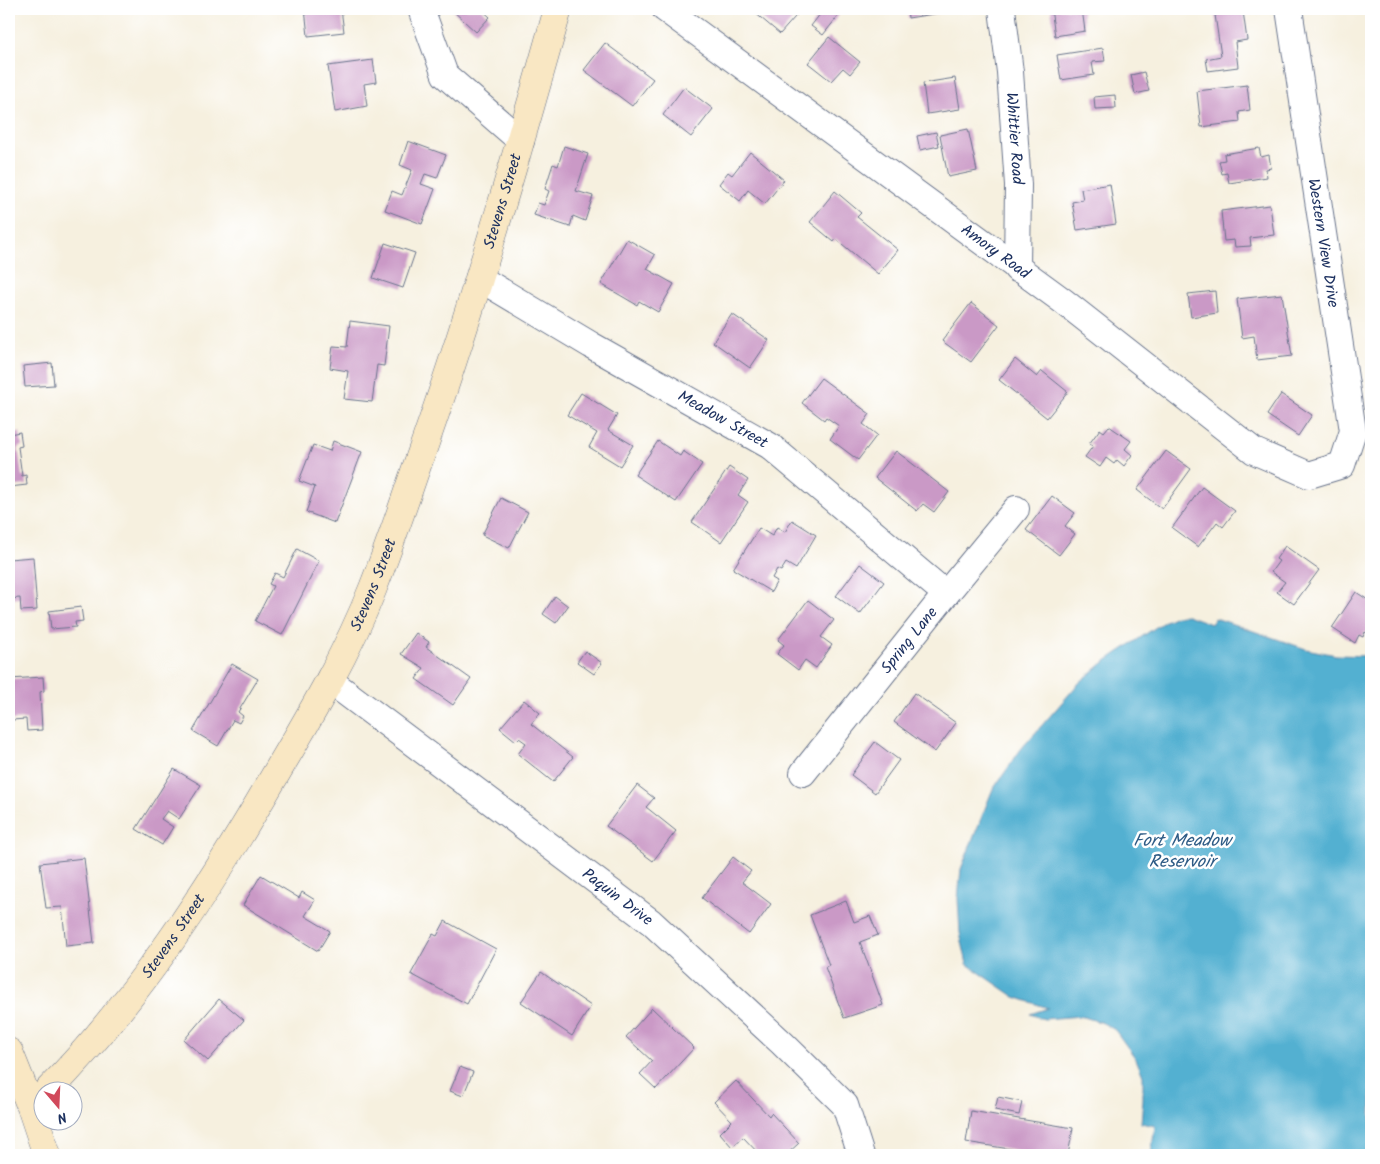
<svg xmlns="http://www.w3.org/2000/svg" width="1380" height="1164" font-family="Kalam,sans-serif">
  <rect width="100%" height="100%" fill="#fff"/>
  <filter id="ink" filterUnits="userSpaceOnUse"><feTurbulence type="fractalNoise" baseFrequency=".02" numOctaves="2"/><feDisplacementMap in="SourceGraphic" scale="10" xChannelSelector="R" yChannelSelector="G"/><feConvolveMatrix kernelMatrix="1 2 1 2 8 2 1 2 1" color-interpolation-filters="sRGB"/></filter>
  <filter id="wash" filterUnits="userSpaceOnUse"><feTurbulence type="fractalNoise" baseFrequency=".0096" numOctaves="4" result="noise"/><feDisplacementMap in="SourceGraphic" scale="20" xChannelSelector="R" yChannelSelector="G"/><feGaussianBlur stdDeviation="1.12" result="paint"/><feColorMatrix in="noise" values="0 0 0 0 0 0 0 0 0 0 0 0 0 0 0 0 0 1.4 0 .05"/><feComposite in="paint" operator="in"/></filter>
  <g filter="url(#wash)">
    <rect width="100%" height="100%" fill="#f6f0df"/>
    <polygon fill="#53b0d1" stroke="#377098" points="1187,615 1211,624 1215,618 1306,649 1336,655 1371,656 1371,1155 1151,1155 1155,1126 1141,1123 1143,1099 1143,1076 1136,1059 1115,1030 1103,1023 1081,1016 1044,1019 1030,1014 1048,1008 1015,997 967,964 960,933 958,899 961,869 992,791 1021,749 1079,683 1103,663 1165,621 1176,616"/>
    <g id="blocks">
      <g fill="#ca99c6">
        <polygon points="305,9 341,9 344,32 308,36"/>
        <polygon points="453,9 481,9 490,17 476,32 452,10"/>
        <polygon points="757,9 802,9 780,34 754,12"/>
        <polygon points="824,9 843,10 823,35 811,26"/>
        <polygon points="907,9 939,9 940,13 908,18"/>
        <polygon points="1051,9 1082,9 1085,31 1055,36"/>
        <polygon points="1243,11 1247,40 1235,42 1238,67 1208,71 1206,59 1221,56 1215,15"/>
        <polygon points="829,37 860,62 850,74 843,68 831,81 808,63"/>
        <polygon points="605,43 653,79 632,106 584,70"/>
        <polygon points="1103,48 1105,61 1092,62 1094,75 1061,80 1057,55"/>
        <polygon points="373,60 376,82 364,84 367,106 335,112 328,66"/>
        <polygon points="1144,72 1149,91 1135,94 1131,75"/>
        <polygon points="955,78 960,109 927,114 923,83"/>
        <polygon points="1247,85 1250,110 1239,112 1240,122 1201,127 1197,91"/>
        <polygon points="684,87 713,109 691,137 663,115"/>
        <polygon points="1115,95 1116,108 1095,109 1094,97"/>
        <polygon points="968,129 977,171 948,177 940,135"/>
        <polygon points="936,132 939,146 920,150 917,136"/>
        <polygon points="408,141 446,155 437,178 425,174 421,184 435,189 422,224 385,210 392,191 402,195 412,170 400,165"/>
        <polygon points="564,146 588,154 576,191 593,196 585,221 573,216 570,227 534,215 538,203 544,205 549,191 545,189 553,164 558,166"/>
        <polygon points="1259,148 1261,157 1269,155 1271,168 1266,169 1267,177 1229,183 1227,173 1222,174 1219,161 1225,160 1224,154"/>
        <polygon points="750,152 784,180 765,204 748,190 740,201 719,184 728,172 732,175"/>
        <polygon points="1110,184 1116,224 1077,230 1072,202 1083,200 1081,189"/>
        <polygon points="835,191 861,213 857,217 898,250 878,274 836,239 834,242 810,222"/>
        <polygon points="1270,205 1274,235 1250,238 1251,246 1235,247 1234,240 1224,241 1221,211"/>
        <polygon points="627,239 655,255 647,269 674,284 658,312 639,301 637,305 601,284"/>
        <polygon points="385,243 415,253 403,288 373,278"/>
        <polygon points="1215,291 1217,313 1191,317 1188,294"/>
        <polygon points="1282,294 1292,356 1257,360 1254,336 1242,338 1237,299"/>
        <polygon points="971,303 999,325 971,362 942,341"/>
        <polygon points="732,314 769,340 750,368 713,342"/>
        <polygon points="350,321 389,326 384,366 377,365 372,402 344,399 348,371 330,368 333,346 347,347"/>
        <polygon points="1015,359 1037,377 1042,371 1068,392 1047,418 999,380"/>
        <polygon points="52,363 54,385 25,387 23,366"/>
        <polygon points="821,378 870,414 863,424 877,435 858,460 830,439 839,426 826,417 824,420 802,403"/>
        <polygon points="581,393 617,415 608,430 633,445 620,466 589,447 597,433 567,415"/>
        <polygon points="1281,394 1312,415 1298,436 1267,415"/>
        <polygon points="1109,426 1131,441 1125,449 1132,455 1124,466 1117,460 1114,464 1106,458 1100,467 1085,457 1093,446 1089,444 1100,429 1104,432"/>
        <polygon points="20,432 22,446 18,447 22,476 26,475 27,485 9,487 9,434"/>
        <polygon points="333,441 362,452 335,523 306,512 315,487 299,481 313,445 330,451"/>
        <polygon points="658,441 680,456 683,451 702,464 676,502 635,475"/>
        <polygon points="896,451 949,492 934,512 923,504 917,511 875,478"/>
        <polygon points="1166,451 1191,469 1162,509 1137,490"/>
        <polygon points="729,467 748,480 738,495 748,502 721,542 692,522"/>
        <polygon points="1202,487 1235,511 1223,527 1217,522 1198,547 1172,528"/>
        <polygon points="1052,496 1075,513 1065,526 1075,534 1059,555 1026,530"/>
        <polygon points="501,498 528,512 509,548 482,535"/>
        <polygon points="792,520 816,535 796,569 786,563 781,571 777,569 772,578 777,581 771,592 733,569 759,528 772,536 777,527 785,532"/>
        <polygon points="1285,546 1319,570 1294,604 1277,592 1285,582 1271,572 1279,561 1276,559"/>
        <polygon points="297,549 319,561 282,635 255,621 273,586 269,584 275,573 283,577"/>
        <polygon points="33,557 37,610 21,611 20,598 9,599 9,559"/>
        <polygon points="860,564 884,582 860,614 836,596"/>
        <polygon points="1356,592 1371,602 1371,636 1365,632 1363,637 1359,635 1355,643 1332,628"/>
        <polygon points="555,596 568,606 556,623 543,614"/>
        <polygon points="808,600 834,620 821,637 832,645 816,668 805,660 798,670 777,654 784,645 778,640"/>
        <polygon points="81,607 83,621 75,622 76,627 51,629 49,611"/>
        <polygon points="416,633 429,642 426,647 471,679 453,705 416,679 424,668 401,654"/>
        <polygon points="585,651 602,663 594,674 577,662"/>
        <polygon points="232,664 258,679 238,712 243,716 239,723 233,720 218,746 193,731"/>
        <polygon points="43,677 44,691 40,692 42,730 27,731 26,719 12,720 9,679"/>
        <polygon points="914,693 956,723 935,752 894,722"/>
        <polygon points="524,700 540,713 531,724 573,757 553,782 518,754 526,743 519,738 516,741 500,728"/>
        <polygon points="875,742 899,760 875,793 851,775"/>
        <polygon points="174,769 201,785 179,819 167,811 161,819 173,827 162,845 136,829"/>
        <polygon points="637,785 654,798 646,807 676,831 653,861 606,826"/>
        <polygon points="733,857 751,871 742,882 771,904 749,934 702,898"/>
        <polygon points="84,858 94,943 66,946 62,907 46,908 40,863"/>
        <polygon points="261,875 299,898 302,892 315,900 305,916 330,931 318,951 243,905"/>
        <polygon points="846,901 854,922 870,916 878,935 860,942 883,1005 844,1018 825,967 829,965 810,915"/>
        <polygon points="445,921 496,949 467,1004 411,974 433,934 437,936"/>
        <polygon points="541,972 591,1006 572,1036 521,1002"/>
        <polygon points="219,999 244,1020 208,1061 184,1040"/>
        <polygon points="652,1008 694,1048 656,1089 640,1074 652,1061 626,1037"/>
        <polygon points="460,1067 473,1072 463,1096 450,1091"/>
        <polygon points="736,1081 769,1116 771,1113 799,1143 786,1155 760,1155 743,1137 732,1147 720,1133 732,1121 714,1102"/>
        <polygon points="998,1097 1022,1102 1019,1115 995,1110"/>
        <polygon points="971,1111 1073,1128 1068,1155 1021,1155 1022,1151 966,1142"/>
      </g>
    </g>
  </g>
  <g filter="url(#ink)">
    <use href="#blocks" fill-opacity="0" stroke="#68738b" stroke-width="1"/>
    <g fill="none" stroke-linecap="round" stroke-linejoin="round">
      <g stroke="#68738b" stroke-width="28">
        <g id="street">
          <polyline points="421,9 445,75 521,141"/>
          <path id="s1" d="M665,9L1063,301L1254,451L1309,475L1342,465L1353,431L1289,9"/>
          <path id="s2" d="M1002,9L1010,72L1018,185L1017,269"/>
          <path id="s3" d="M479,278L591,345L770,446L946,594"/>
          <path id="s4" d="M329,680L651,922L782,1043L845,1105L861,1155"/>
          <path id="s5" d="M803,773L946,594L1016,509"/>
        </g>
      </g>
      <g stroke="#68738b" stroke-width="29">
        <g id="secondary">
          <polyline points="9,1052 31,1107 47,1155"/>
          <path id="s6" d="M47,1092C138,999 209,889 274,777C310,716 347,654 373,588C388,550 401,512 414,474C469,321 514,165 558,9"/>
        </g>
      </g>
      <use href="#street" stroke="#fff" stroke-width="26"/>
      <use href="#secondary" stroke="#f9e7c3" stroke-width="28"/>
    </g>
  </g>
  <g text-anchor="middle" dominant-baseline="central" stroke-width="5" stroke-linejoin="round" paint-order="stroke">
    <g font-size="16" fill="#1b2f5e" stroke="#fff">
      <text stroke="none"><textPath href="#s2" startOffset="130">Whittier Road</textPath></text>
      <text stroke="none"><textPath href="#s6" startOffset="1011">Stevens Street</textPath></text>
      <text transform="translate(1323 243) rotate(81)">Western View Drive</text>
      <text stroke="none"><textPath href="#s1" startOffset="410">Amory Road</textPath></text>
      <text stroke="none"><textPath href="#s3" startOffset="282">Meadow Street</textPath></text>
      <text stroke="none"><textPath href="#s6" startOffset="606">Stevens Street</textPath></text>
      <text stroke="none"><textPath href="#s5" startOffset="170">Spring Lane</textPath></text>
      <text stroke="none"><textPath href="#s4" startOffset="361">Paquin Drive</textPath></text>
      <text stroke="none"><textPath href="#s6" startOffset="201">Stevens Street</textPath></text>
    </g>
    <g font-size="18" font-style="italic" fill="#2f5c86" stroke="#fff">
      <text x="1182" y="841">Fort Meadow<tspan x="1182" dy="21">Reservoir</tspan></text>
    </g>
  </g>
  <rect width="1380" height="1164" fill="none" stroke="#fff" stroke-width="30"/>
  <g transform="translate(58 1106) rotate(161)"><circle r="24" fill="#ffffff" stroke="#a4acbf"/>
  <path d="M0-4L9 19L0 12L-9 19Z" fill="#d1495b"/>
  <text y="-8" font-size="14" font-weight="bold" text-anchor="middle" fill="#1b2f5e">N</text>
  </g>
</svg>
